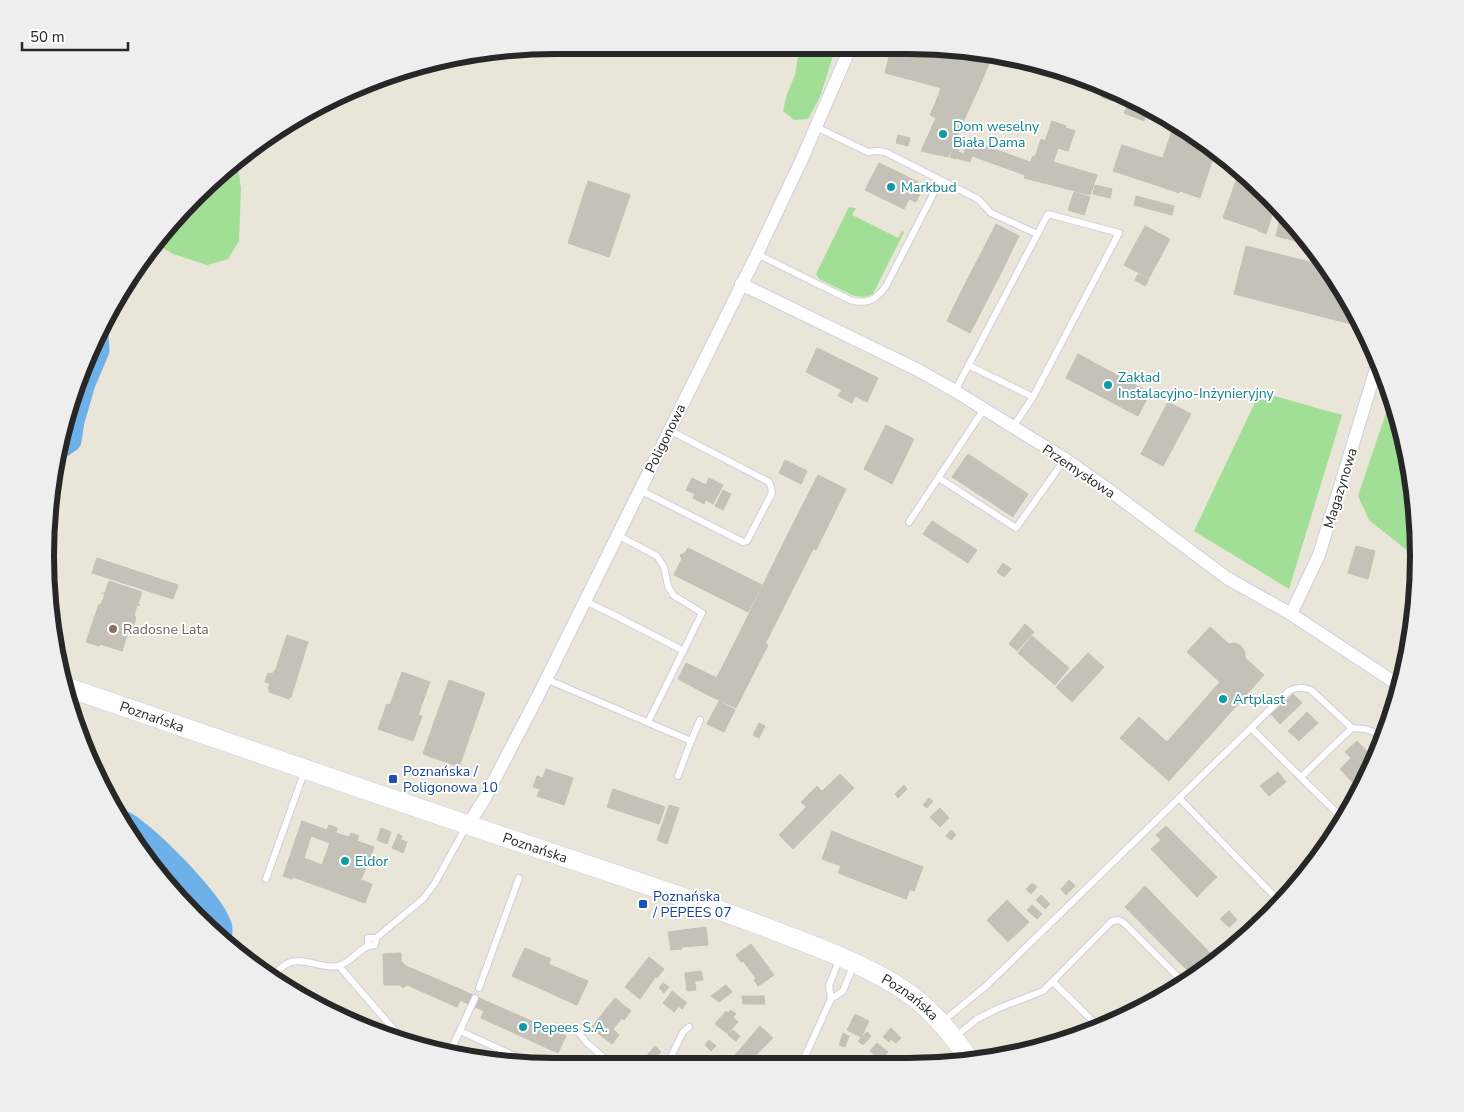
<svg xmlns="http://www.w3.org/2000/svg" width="1464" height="1112" viewBox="0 0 1464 1112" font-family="'Nunito Sans',sans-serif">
<rect width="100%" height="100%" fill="#e9e5d8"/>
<g fill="#a1de96">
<polygon points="800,46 836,46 820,97 808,119 794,120 783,111 787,94 795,75"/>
<polygon points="237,162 241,188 239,241 228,259 207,265 173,254 155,243 194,195"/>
<polygon points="849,207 856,208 852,215 898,238 902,231 904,232 873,294 865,297 854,296 819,279 816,274"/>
<polygon points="1260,392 1342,415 1289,589 1194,531"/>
<polygon points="1391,398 1409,456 1419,560 1369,520 1358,496"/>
</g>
<path fill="#6eb0e8" d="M129 812C153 824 222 894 230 919 234 927 233 937 229 945L195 918 131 840 118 813Z"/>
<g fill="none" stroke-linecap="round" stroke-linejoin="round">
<polyline stroke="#6eb0e8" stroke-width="25" points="57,448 69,440 72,421 83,383 97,350 96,335"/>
</g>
<g fill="#c4c2b8" stroke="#c4c1b3" fill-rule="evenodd">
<polygon points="898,46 921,46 917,60 896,54"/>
<polygon points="921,46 944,47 991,59 983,78 917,60"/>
<polygon points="890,53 917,60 912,80 885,73"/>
<polygon points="917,60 961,72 956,92 912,80"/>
<polygon points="961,72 983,78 965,118 935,104 941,88 956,92"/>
<polygon points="1105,87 1127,95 1123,105 1101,97"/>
<polygon points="1129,103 1148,111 1144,121 1124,113"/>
<polygon points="935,104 965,118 948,157 921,151 936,118 930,115"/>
<polygon points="1052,121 1066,126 1053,162 1035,157 1041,139 1045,141"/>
<polygon points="1175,123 1198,137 1188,166 1163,157"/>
<polygon points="1066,128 1075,131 1068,151 1058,148"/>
<polygon points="898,135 910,138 908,146 896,143"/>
<polygon points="1198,137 1216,149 1200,198 1180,191"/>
<polygon points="969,140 1030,162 1025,175 964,153"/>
<polygon points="954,144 960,146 956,159 950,157"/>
<polygon points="1122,145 1165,159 1156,185 1113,171"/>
<polygon points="958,152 972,156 970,162 956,158"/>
<polygon points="1033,156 1053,162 1044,183 1024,178"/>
<polygon points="1165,158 1188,166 1179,193 1156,185"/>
<polygon points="1053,162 1097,175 1090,195 1044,183"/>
<polygon points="879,163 918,182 904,209 865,190"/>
<polygon points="1240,169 1270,195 1276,203 1266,234 1258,231 1259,230 1223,218"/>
<polygon points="588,181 630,195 609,257 568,243"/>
<polygon points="916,185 923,188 916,202 909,199"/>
<polygon points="1095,185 1112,189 1110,198 1093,194"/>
<polygon points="1074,192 1090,197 1084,215 1068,210"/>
<polygon points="1136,196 1174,206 1172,215 1134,205"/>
<polygon points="1280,218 1291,222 1287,239 1276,236"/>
<polygon points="1292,222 1301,233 1299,242 1288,239"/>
<polygon points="996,224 1019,236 1000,275 976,263"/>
<polygon points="1145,226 1170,239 1149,278 1124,265"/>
<polygon points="1303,236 1314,249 1300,245"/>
<polygon points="1246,246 1329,267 1360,323 1359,326 1234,294"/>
<polygon points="976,263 1000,275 985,304 961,292"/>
<polygon points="1138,274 1149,279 1145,286 1135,280"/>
<polygon points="961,292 985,304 970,333 947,321"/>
<polygon points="817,348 878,378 867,402 855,396 852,403 838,396 842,390 806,372"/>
<polygon points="1078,354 1150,393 1138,416 1066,378"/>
<polygon points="1168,402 1191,414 1163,466 1141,454"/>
<polygon points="886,425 914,439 892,484 864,469"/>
<polygon points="968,454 1028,494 1013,517 952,477"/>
<polygon points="785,460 807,471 801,484 779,473"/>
<polygon points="818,475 846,489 816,550 787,536"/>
<polygon points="692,478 706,485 709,478 723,485 713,504 706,500 704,504 693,498 695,494 686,490"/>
<polygon points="723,490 731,494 723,510 715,506"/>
<polygon points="932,521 977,550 968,563 923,534"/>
<polygon points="787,536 813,549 765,644 740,632"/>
<polygon points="1356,546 1375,551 1368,579 1348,573"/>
<polygon points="688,548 762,585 748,612 674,575 682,559 680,555 685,553"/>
<polygon points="97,558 178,585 173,599 92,573"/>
<polygon points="1003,563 1011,569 1004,577 997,572"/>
<polygon points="109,581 142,592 138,604 140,605 137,605 134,616 136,617 132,630 129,629 122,651 100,644 99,646 86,642 99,604 101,605 105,594 102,593 105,593"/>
<polygon points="1025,624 1034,632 1017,651 1009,644"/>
<polygon points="1210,627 1229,644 1235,643 1241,646 1245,652 1245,658 1264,675 1169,781 1120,738 1139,717 1167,742 1220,682 1187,652"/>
<polygon points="740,632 768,645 736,708 708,695"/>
<polygon points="287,635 308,642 291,697 289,697 289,699 269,692 270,690 268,689 270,683 265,682 268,673 272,674 276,669"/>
<polygon points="1032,636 1069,668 1055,685 1018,653"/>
<polygon points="1088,653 1104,667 1072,702 1056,687"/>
<polygon points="686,663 717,678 708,695 678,679"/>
<polygon points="402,672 430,682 418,715 390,705"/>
<polygon points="449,680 485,693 466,747 430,734"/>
<polygon points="1293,694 1302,703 1280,724 1271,714"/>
<polygon points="719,701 735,710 724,732 707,724"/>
<polygon points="387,704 422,716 413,741 378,729"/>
<polygon points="1307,712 1318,723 1299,741 1288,731"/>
<polygon points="759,723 765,726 759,738 753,735"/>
<polygon points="430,734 466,747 459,767 423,754"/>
<polygon points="1357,741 1375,760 1360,790 1340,769 1351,758 1345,752"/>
<polygon points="546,769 573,778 564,805 537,796 540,789 533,787 537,776 543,778"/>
<polygon points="1278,772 1286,782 1269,796 1260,786"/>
<polygon points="840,774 854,788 834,808 819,794"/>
<polygon points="904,785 907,789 898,798 895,794"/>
<polygon points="817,786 822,791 806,807 801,802"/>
<polygon points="613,789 665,807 659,824 607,807"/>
<polygon points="819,794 834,808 793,849 779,835"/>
<polygon points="929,798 933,801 927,808 923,805"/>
<polygon points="669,805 679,808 667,844 657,840"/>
<polygon points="940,808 949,818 940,827 930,817"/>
<path d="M302 821 327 830 329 825 337 828 336 833 349 837 351 833 359 836 357 841 374 847 361 880 372 884 365 903 293 877 292 879 283 876ZM311 836 330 843 322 865 304 858Z"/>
<polygon points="1166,826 1217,877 1197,897 1151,849 1161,840 1156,835"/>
<polygon points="381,828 391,832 387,844 377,840"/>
<polygon points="951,830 956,835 951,840 946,836"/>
<polygon points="832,831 851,839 841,866 822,859"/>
<polygon points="398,834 402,836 397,850 392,848"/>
<polygon points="851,839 923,867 914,891 842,863"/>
<polygon points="402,840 407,842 403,853 397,850"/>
<polygon points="842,863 910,889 906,899 838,873"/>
<polygon points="1069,880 1075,886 1066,895 1061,889"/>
<polygon points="1032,883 1037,887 1031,894 1026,889"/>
<polygon points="1145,886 1214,957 1194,977 1125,907"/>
<polygon points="1041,895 1050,904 1045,909 1036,900"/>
<polygon points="1007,900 1029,922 1008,942 987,920"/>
<polygon points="1032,905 1042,914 1037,919 1027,910"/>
<polygon points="1229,911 1237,920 1229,927 1220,919"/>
<polygon points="706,927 708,945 681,947 682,949 671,950 668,932"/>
<polygon points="751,944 774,975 758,986 754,980 756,978 743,961 741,962 736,955"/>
<polygon points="525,948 551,959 548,964 588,981 577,1005 512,976"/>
<polygon points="401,953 401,961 406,966 464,991 457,1007 407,985 403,988 400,985 384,985 383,954"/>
<polygon points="649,957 664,969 657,978 656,976 640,999 625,987"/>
<polygon points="701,971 703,980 695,981 693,972"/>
<polygon points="693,972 696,990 687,991 685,973"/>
<polygon points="287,978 306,999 279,985"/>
<polygon points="663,983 669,987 664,993 659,988"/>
<polygon points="726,985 732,992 719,1002 711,996"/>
<polygon points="464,991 488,1002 484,1011 460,1000"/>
<polygon points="672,991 687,1003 682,1009 668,997"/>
<polygon points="742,996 758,996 758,1004 743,1004"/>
<polygon points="758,996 764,996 765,1004 758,1004"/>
<polygon points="309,997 322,1004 321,1007 307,999"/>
<polygon points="668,997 679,1006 674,1012 663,1003"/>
<polygon points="615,998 631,1011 624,1020 622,1018 613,1029 619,1035 612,1044 591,1028"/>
<polygon points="488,1002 566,1036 558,1053 481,1018"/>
<polygon points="731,1010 736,1014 733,1017 738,1022 732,1029 720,1018 726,1011 728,1013"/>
<polygon points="855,1014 869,1021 865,1029 851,1022"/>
<polygon points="720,1018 732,1029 728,1034 715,1024"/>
<polygon points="851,1023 865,1030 861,1037 847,1030"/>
<polygon points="760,1026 773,1038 753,1058 755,1059 752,1063 744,1063 735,1055"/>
<polygon points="891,1028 901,1038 896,1043 891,1039 889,1042 883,1037"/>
<polygon points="733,1030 740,1036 736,1041 728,1035"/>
<polygon points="867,1032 871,1036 863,1045 858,1041"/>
<polygon points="843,1033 849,1036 845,1047 839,1045"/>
<polygon points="709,1040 716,1046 711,1051 705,1045"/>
<polygon points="877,1043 888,1052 881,1060 870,1051"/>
<polygon points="655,1046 661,1052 651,1063 645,1058"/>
<polygon points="863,1055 871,1063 860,1063 858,1060"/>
<polygon points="854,1056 859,1063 846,1063"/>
</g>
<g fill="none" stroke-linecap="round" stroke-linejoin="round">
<defs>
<g id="service">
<polyline points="816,127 868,152 878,151 885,152 978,199 991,213 1037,234"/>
<path d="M757 254 850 300C867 305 876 300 886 286L940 181"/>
<polyline points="968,365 1033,397"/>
<polyline points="955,391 1048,214 1119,233 1033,397 1013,427"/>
<polyline points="939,478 1016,528 1065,459"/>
<polyline points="640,490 743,542 747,541 772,493 771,487 769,482 669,430"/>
<polyline points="909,522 984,409"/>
<polyline points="617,535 657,556 664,567 668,586 673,595 702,613 648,722"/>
<polyline points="585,601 616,616 684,651"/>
<polyline points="546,679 691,741 678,776"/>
<polyline points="1251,728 1344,820"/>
<polyline points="691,741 700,720"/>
<polyline points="1301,777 1352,728"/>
<polyline points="1179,798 1281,903"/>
<polyline points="266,879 305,770"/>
<polyline points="368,945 368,938 376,938"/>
<polyline points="339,966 403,1040"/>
<path d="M269 979C276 973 283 964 291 962 307 958 322 969 338 966 352 963 360 945 375 945L376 938 423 899 435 883 466 827"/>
<polyline points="1053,982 1101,1029"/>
<polyline points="479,988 519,878"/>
<polyline points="831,999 843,991 854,964"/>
<path d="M942 1022 986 986 1289 691C1297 687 1302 687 1311 690L1352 728 1365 729 1385 736"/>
<polyline points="460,1031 530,1063"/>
<polyline points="579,1033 587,1043 610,1063"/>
<polyline points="955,1037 977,1019 999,1008 1043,991 1112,921 1119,920 1124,923 1185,984"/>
<polyline points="450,1052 475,998"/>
<polyline points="668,1063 683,1032 689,1027"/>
<polyline points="802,1063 831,999 829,986 839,960"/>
</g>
<g id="minor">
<polyline points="741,284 918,370 955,391 1065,459 1113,493 1227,578 1291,614 1400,686"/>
<polyline points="1291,614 1319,555 1379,359"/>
<polyline points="468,825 485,798 539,694 757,254 802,159 851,46"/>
</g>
<g id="secondary">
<path id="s1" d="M66 687C228 742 389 799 552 853 629 879 707 904 783 934 822 949 860 963 896 985 928 1004 951 1033 972 1063"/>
</g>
</defs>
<use href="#service" stroke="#cecee0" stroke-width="8"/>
<use href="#minor" stroke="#cecee0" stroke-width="14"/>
<use href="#secondary" stroke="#cecee0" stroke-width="20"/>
<use href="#service" stroke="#fff" stroke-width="6"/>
<use href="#minor" stroke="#fff" stroke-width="12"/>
<use href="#secondary" stroke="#fff" stroke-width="19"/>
</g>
<g fill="#0f9aa8" stroke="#fff" stroke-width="2">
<circle cx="943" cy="134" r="5"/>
<circle cx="891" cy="187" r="5"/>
<circle cx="1108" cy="385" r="5"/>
<circle cx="1223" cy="699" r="5"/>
<circle cx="345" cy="861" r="5"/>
<circle cx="523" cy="1027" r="5"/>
</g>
<circle fill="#8d6e63" stroke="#fff" stroke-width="2" cx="113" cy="629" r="5"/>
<g fill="#1a4fb4" stroke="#fff" stroke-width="2">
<rect x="388" y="774" width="10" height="10" rx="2.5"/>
<rect x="638" y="899" width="10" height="10" rx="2.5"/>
</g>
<g text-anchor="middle" stroke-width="4" stroke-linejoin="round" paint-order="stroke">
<g font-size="14" fill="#0d838f" stroke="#fff" text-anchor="start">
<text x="953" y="131">Dom weselny<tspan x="953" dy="16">Biała Dama</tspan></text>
<text x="901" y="192">Markbud</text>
<text x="1118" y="382">Zakład<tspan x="1118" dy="16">Instalacyjno-Inżynieryjny</tspan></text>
<text x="1233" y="704">Artplast</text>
<text x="355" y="866">Eldor</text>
<text x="533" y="1032">Pepees S.A.</text>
</g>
<g font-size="14" fill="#272727" stroke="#fff">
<text transform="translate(665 438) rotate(-64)" y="5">Poligonowa</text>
<text transform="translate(1079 471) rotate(34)" y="5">Przemysłowa</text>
<text transform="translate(1340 488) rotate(-73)" y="5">Magazynowa</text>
<text dy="5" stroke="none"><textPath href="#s1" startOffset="91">Poznańska</textPath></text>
<text dy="5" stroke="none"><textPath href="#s1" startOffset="496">Poznańska</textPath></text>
<text dy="5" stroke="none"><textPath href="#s1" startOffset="901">Poznańska</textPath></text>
</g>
<g font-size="14" fill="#785e54" stroke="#fff" text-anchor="start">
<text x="123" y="634">Radosne Lata</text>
</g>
<g font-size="14" fill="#164399" stroke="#fff" text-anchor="start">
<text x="403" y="776">Poznańska /<tspan x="403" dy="16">Poligonowa 10</tspan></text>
<text x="653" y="901">Poznańska<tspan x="653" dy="16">/ PEPEES 07</tspan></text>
</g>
</g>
<path d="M0 0H1464V1112H0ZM556 54H908A502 502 0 0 1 1410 556V556A502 502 0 0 1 908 1058H556A502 502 0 0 1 54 556V556A502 502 0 0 1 556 54Z" fill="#eee" fill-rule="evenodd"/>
<path fill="none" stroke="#272727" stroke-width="6" d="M556 54H908A502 502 0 0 1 1410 556V556A502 502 0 0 1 908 1058H556A502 502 0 0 1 54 556V556A502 502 0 0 1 556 54Z"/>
<path d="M22 42v8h106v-8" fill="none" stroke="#272727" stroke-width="2.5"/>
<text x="30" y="42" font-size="15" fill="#272727" stroke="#ffffff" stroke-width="4" paint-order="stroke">50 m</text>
</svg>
